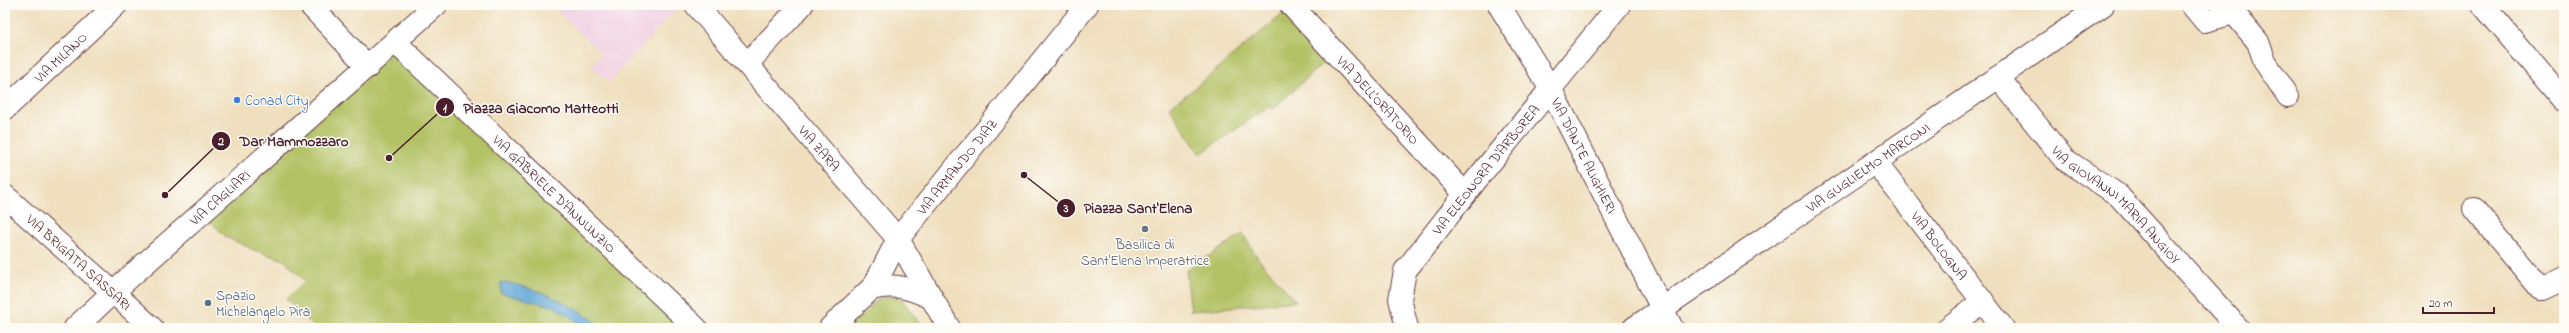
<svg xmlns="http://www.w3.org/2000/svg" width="2569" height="333" viewBox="0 0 2569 333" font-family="'Indie Flower',sans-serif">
<rect width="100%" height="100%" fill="#fdfcf7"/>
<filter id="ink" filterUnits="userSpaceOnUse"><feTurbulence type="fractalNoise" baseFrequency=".025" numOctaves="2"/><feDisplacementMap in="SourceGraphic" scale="8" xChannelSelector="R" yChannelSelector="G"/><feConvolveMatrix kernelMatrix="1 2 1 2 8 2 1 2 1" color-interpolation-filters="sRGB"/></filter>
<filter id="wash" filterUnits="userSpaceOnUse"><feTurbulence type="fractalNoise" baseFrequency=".012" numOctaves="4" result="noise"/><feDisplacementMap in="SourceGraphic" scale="16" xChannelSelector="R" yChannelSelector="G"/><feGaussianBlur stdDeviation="0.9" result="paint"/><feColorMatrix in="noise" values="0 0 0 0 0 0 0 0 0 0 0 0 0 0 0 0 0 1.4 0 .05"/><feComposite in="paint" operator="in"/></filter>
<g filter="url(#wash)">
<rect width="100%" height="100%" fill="#efdfbe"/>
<polygon fill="#f1d0e2" points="551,5 680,5 609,82 591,66 602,54"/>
<g fill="#b2c163" stroke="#7e7047">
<polygon points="1284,13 1326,60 1273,109 1270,106 1200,154 1169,107 1191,91"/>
<polygon points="394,49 686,328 315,328 286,299 305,281 284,260 254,250 226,237 205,216"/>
<polygon points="1243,234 1259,260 1296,301 1191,311 1186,271"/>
<polygon points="896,296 903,301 923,328 848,328 881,297"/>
</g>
<path fill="#5fa5d4" stroke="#546280" d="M501 282C538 287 575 305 603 328H587L555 307 501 293Z"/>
</g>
<g filter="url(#ink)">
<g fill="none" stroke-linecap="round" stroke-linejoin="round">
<defs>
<g id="minor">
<polyline points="310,5 368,67"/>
<path id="s1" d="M696 5 898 239 949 328"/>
<path id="s2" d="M1291 5 1465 194"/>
<path id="s3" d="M1499 5 1550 88 1672 328"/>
<polyline points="2192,5 2205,21 2234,13 2258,42 2265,62 2288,96"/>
<polyline points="2483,5 2564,101"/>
<path id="s4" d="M395 42 696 328"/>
<polyline points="747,64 802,5"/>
<path id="s5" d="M1998 77 2064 159 2118 195 2238 328"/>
<path id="s6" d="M5 109 116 5"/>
<path id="s7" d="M1876 163 2003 328"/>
<path id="s8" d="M5 196 113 292 436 5"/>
<polyline points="2474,209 2541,289 2564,278"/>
<path d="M871 289C895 283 910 288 932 298"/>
<path id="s9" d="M830 328 874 286 898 239 1087 5"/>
<path id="s10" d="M1407 328 1400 299 1405 271 1477 179 1619 5"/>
<polyline points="1948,328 1983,301"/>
</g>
<g id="major">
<polyline points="75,328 113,292 152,328"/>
<path id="s11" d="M1634 328 2103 5"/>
</g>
</defs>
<use href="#minor" stroke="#633c41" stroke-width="24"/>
<use href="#major" stroke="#633c41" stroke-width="24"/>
<use href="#minor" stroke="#fff" stroke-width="22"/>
<use href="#major" stroke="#fff" stroke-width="22"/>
</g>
</g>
<circle fill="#3f7fe0" stroke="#fdfcf7" stroke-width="1.5" cx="237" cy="100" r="4"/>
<circle fill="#6b7280" stroke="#fdfcf7" stroke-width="1.5" cx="1145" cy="229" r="4"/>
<circle fill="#5c6f8a" stroke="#fdfcf7" stroke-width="1.5" cx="208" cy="303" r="4"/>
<g text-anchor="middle" stroke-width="3" stroke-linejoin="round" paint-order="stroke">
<g font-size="14" fill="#4a1f2b" stroke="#fdfcf7">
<text dy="5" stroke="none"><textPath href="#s6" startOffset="76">VIA MILANO</textPath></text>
<text dy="5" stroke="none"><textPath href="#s2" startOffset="129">VIA DELL'ORATORIO</textPath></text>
<text dy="5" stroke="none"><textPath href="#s1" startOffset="189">VIA ZARA</textPath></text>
<text dy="5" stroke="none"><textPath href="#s3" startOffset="173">VIA DANTE ALIGHIERI</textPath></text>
<text dy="5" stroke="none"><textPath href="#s9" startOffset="207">VIA ARMANDO DIAZ</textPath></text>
<text dy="5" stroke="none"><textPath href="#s11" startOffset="284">VIA GUGLIELMO MARCONI</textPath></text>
<text dy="5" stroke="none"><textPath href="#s10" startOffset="188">VIA ELEONORA D'ARBOREA</textPath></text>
<text dy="5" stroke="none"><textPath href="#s4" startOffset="220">VIA GABRIELE D'ANNUNZIO</textPath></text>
<text dy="5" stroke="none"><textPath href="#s8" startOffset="287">VIA CAGLIARI</textPath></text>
<text dy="5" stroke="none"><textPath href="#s5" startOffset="175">VIA GIOVANNI MARIA ANGIOY</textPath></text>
<text dy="5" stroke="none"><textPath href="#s7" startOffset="104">VIA BOLOGNA</textPath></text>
<text transform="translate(79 262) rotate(42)" y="5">VIA BRIGATA SASSARI</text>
</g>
<g font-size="14" fill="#366cbe" stroke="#fdfcf7" text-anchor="start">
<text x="245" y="105">Conad City</text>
</g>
<g font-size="14" fill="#5b616d" stroke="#fdfcf7">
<text x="1145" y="249">Basilica di<tspan x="1145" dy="16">Sant'Elena Imperatrice</tspan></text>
</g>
<g font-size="14" fill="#4e5e75" stroke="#fdfcf7" text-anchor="start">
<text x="216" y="300">Spazio<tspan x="216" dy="16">Michelangelo Pira</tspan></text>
</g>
</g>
<path fill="none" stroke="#4a1f2b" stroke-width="1.5" d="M389 158L445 107M165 195L221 141M1024 175L1066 208"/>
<g fill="#4a1f2b" stroke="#fdfcf7" stroke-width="1.5">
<circle cx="389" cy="158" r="4"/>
<circle cx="165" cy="195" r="4"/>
<circle cx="1024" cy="175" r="4"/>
<circle cx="445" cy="107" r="10"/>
<circle cx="221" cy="141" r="10"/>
<circle cx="1066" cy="208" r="10"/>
</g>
<g font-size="12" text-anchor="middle" font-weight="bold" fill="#fff">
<text x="445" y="112">1</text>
<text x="221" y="145">2</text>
<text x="1066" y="212">3</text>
</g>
<g font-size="15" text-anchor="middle" font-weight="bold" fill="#4a1f2b" stroke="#fdfcf7" stroke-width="3" stroke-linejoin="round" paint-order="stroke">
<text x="541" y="113">Piazza Giacomo Matteotti</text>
<text x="294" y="146">Dar Mammozzaro</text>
<text x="1138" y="213">Piazza Sant'Elena</text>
</g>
<rect width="2569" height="333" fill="none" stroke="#fdfcf7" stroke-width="20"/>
<path d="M2423 307v6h71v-6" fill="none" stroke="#4a1f2b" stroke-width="2"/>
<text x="2429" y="307" font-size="12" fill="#4a1f2b" stroke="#fdfcf7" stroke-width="3" paint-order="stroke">20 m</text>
</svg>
